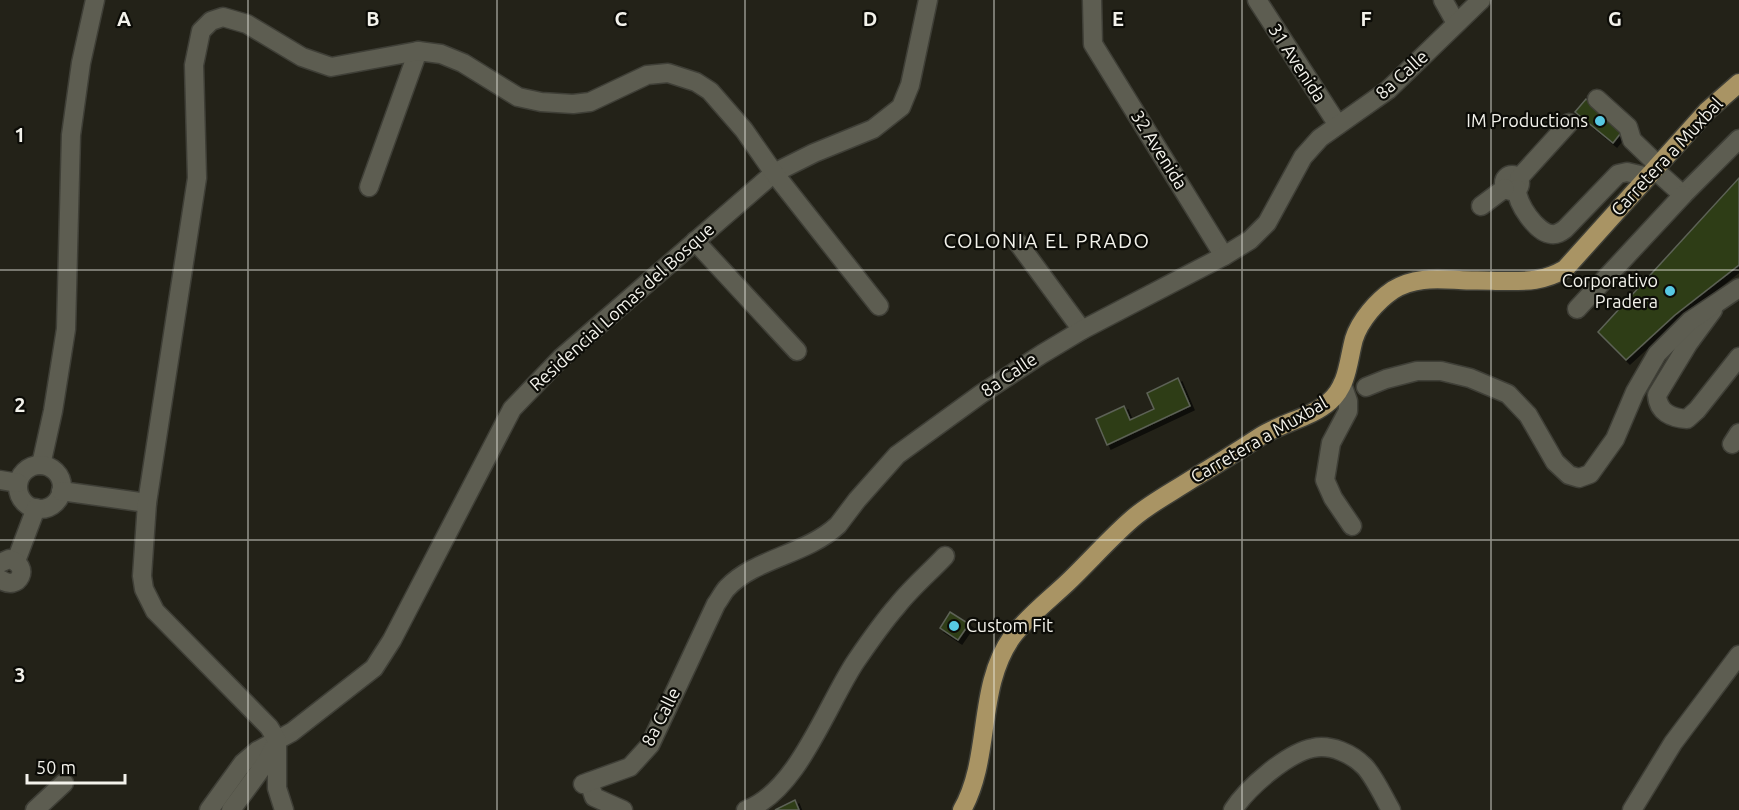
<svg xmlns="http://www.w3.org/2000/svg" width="1739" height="810" viewBox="0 0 1739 810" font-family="Ubuntu,sans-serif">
<defs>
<filter id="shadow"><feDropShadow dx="4" dy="4" stdDeviation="0" flood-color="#0009"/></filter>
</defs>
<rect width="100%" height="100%" fill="#232218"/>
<g fill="#2f3e18" stroke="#5d6256" stroke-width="1.5" filter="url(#shadow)">
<polygon points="1586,99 1624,129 1613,143 1575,112"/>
<polygon points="1739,178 1739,265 1675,315 1626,360 1598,332"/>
<polygon points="1178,378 1190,406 1107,445 1096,419 1124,406 1130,420 1154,409 1147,393"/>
<polygon points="950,612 969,624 958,640 940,628"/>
<polygon points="795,800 799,810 775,810"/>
</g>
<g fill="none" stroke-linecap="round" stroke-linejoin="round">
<defs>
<g id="minor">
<polyline points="1092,0 1093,44 1224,256"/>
<polyline points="1257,0 1338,125"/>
<polyline points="1443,0 1456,23"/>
<polyline points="1597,99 1628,127 1632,140 1658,165"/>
<polyline points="1654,169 1683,195 1739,139"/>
<circle cx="1512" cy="183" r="8"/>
<polyline points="1519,178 1569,123"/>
<polyline points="369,187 418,51"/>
<path d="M1517 189C1516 203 1537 233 1551 234 1557 235 1561 232 1565 229L1618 174 1627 172 1648 177"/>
<polyline points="1481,206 1505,188"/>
<polyline points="695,241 797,351"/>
<polyline points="1018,243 1082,330"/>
<polyline points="1577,309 1683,195"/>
<path d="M1713 310 1688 344 1657 395C1658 412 1671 418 1687 419L1697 410 1739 357"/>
<polyline points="1342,384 1348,401 1348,411 1331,443 1325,480 1333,498 1352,526"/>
<polyline points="1366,387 1386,379 1417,371 1441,371 1470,378 1508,394 1528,415 1555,462 1569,475 1579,478 1590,474 1615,439 1635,392 1657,354 1690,321 1739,288"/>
<polyline points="1732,444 1739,433"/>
<polyline points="41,465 53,411 66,329 71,135 81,63 95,0"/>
<circle cx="40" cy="487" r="22"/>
<polyline points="0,480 18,483"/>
<polyline points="61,491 147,503"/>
<polyline points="16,561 36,508"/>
<path d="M0 563 9 559C32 565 19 593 0 579"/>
<polyline points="589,782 594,797 623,810"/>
<path d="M583 784 630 767 650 745 716 604C720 599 723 592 727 588 755 558 806 555 838 525L857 500 897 455 981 394 1042 354 1082 330 1224 256 1250 240 1267 223 1303 157 1320 138 1388 90 1481 0"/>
<polyline points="35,810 64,783"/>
<polyline points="209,810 243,763 257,751 292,732 374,668 392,640 512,409 561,358 774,173 814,153 873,129 901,107 910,85 928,0"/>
<polyline points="231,810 267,761 276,742"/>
<polyline points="284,810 277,788 277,740 269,727 155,611 144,589 142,576 147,503 197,178 194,65 201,31 211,21 223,17 247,24 302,57 331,67 418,51 441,54 463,63 518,97 541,102 573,104 590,102 647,75 668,73 696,82 710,91 744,130 774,173 879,306"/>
<path d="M746 810C798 791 827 704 856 661 869 642 882 623 897 606 911 588 929 573 945 556"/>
<path d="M1233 810C1247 788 1287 753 1313 748 1331 744 1352 754 1364 766 1374 776 1384 798 1391 810"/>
<polyline points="1632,810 1673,743 1739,655"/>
</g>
<path id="major" d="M962 810C992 757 976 688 1012 637 1027 617 1049 600 1067 583 1089 562 1109 539 1132 519 1149 504 1172 492 1192 479 1216 465 1238 451 1261 436 1283 422 1311 418 1330 401 1348 385 1348 361 1354 339 1360 320 1377 301 1393 290 1414 277 1436 279 1459 280 1471 281 1484 280 1496 281 1523 281 1541 283 1565 269L1707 111 1739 83"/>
</defs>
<use href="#minor" stroke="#3f3f37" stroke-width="21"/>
<use href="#major" stroke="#3f3f37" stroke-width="21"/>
<use href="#minor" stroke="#5d5d51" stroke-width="18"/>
<use href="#major" stroke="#a99464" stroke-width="18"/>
</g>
<path fill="none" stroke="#f3f2eb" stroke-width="1.5" stroke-opacity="0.55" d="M248 0V810M497 0V810M745 0V810M994 0V810M1242 0V810M1491 0V810M0 270H1739M0 540H1739"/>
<g fill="#57c9e3" stroke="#0c0c07" stroke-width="2">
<circle cx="1600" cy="121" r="6"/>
<circle cx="1670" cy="291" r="6"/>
<circle cx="954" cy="626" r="6"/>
</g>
<g text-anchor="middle" stroke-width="4.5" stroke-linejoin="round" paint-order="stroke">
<g font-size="18" fill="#f3f2eb" stroke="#0c0c07">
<text transform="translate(1297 63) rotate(57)" y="6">31 Avenida</text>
<text transform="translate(1402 75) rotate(-42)" y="6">8a Calle</text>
<text transform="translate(1159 150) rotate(58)" y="6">32 Avenida</text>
<text transform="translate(1667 157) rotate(-47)" y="6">Carretera a Muxbal</text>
<text transform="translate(622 307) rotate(-42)" y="6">Residencial Lomas del Bosque</text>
<text transform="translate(1009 375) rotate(-34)" y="6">8a Calle</text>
<text transform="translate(1259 440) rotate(-30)" y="6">Carretera a Muxbal</text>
<text transform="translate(661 717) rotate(-63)" y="6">8a Calle</text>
</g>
<g font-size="18" fill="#f3f2eb" stroke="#0c0c07" text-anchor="end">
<text x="1588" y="127">IM Productions</text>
<text x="1658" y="287">Corporativo<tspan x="1658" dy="21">Pradera</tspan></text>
<text x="966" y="632" text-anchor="start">Custom Fit</text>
</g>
<g font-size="20" letter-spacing="1.5" fill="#f3f2eb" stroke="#0c0c07">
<text x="1047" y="248">COLONIA EL PRADO</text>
</g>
</g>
<g font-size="20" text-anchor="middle" font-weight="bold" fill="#f3f2eb" stroke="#0c0c07" stroke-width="4.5" stroke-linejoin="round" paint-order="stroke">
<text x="124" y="26">A</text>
<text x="373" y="26">B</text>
<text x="621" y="26">C</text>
<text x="870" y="26">D</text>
<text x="1118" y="26">E</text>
<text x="1366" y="26">F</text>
<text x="1615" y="26">G</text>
<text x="20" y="142">1</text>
<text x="20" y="412">2</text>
<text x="20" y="682">3</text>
</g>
<path d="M27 774v9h98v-9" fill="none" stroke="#f3f2eb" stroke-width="3"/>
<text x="36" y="774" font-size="18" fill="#f3f2eb" stroke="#0c0c07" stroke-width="4.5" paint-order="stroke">50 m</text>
</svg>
